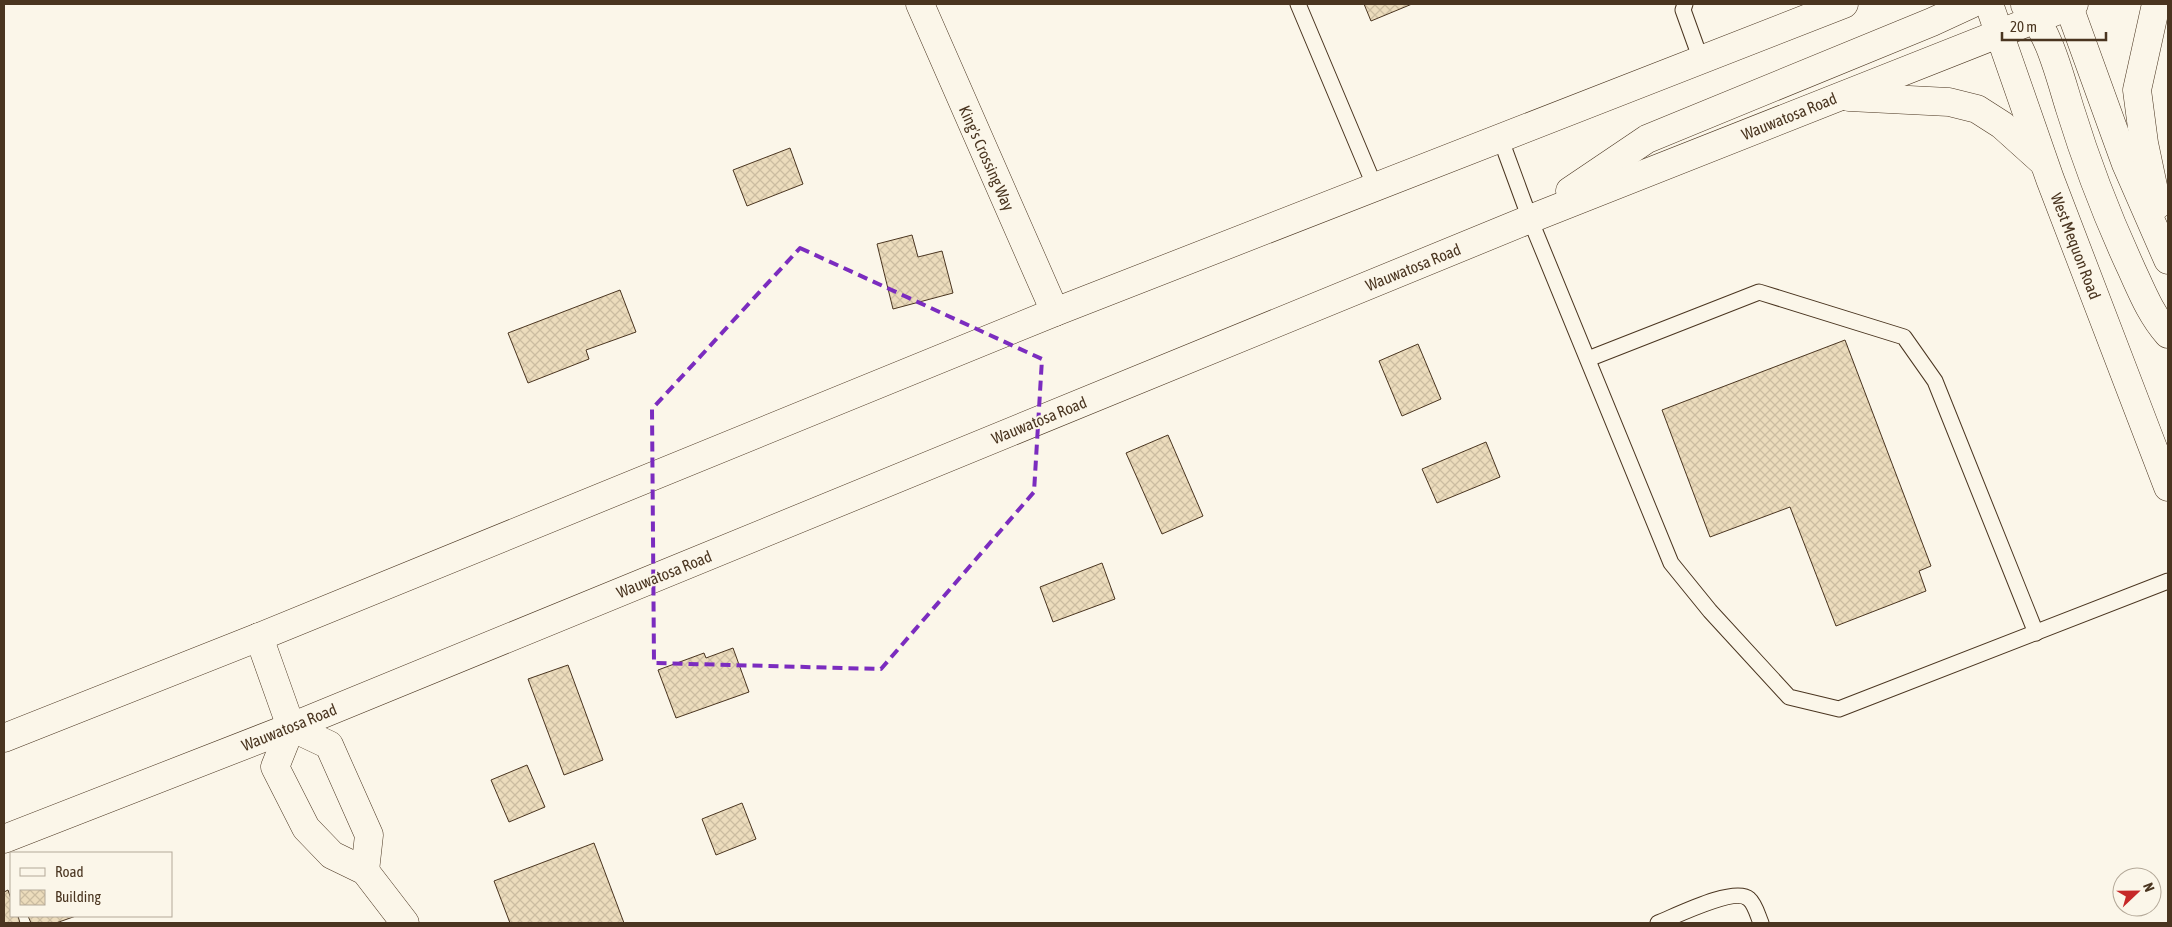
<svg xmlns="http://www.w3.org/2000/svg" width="2172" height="927" viewBox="0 0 2172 927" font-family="'Asap Condensed',sans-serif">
<defs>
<pattern id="building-cross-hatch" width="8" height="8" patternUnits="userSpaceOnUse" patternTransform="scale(1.25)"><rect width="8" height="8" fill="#ecdcbc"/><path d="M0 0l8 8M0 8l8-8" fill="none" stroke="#ccbda1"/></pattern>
</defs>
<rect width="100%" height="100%" fill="#fbf6e9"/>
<g fill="url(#building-cross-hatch)" stroke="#4a3520">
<polygon points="1364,4 1412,4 1371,21"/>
<polygon points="790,148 803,184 747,206 733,170"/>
<polygon points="912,235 918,257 942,251 953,293 893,309 877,244"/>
<polygon points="620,290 636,332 586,350 589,359 528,383 508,333"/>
<polygon points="1845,340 1931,566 1919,571 1926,591 1836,626 1790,507 1710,537 1662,410"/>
<polygon points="1418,344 1441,399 1402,416 1379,361"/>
<polygon points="1168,435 1203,516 1162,534 1126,453"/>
<polygon points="1486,442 1500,477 1437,503 1422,469"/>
<polygon points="1102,563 1115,599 1053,622 1040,587"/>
<polygon points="733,648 749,692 676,718 658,670 704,653 706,658"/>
<polygon points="568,665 603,760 564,775 528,679"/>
<polygon points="527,765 545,807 509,822 491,780"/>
<polygon points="742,803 756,839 716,855 702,819"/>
<polygon points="594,843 624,923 510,923 494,881"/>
<polygon points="8,890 11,899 11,916 18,916 20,923 4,923 4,892"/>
<polygon points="28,916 76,916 56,923 31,923"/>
</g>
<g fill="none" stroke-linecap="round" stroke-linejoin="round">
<defs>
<g id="service">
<polyline points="1298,4 1375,187"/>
<polyline points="1685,4 1683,10 1701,60"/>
<polyline points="1501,140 1530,219 1671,563 1710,611 1789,697 1839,709 2168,581"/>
<polyline points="1588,359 1759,292 1904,337 1935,381 2036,633"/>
<path d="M1658 923C1676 916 1735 886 1749 899 1755 904 1758 916 1761 923"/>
</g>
<g id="minor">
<polyline points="920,4 1055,312"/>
<polyline points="259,637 291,727 275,767 306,828 332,855 365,871 405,923"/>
<polyline points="291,727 329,745 369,835 365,871"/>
</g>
<g id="primary">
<polyline points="1989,4 2050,179 2168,487"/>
<polyline points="2068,4 2126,164 2168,260"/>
<polyline points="2156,4 2137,90 2144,143 2157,205"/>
<path d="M2025 5C2050 33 2059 74 2070 109 2087 164 2107 216 2131 268 2142 292 2151 315 2168 334"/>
<polyline points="1849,97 1949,102 1977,109 2002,125 2042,161"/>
<polyline points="1570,191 1647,139 1932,22 1971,4"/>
<polyline points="4,738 259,637 1055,312 1844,4"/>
<polyline points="4,839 291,727 1530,219 2074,4"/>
</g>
</defs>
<use href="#service" stroke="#4a3520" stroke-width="17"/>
<use href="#minor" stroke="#4a3520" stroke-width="29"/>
<use href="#primary" stroke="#4a3520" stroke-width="29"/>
<use href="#service" stroke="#fbf6e9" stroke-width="15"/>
<use href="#minor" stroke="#fbf6e9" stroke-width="28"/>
<use href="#primary" stroke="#fbf6e9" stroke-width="28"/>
</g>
<path fill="none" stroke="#7b2cbf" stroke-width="4" stroke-dasharray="10 6" stroke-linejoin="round" d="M800 248 1042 359 1034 492 881 669 654 663 652 409Z"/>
<g text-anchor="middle" stroke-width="4" stroke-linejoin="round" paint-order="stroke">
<g font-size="16" fill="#4a3520" stroke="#fbf6e9">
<text transform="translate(1789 116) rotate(-22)" y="6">Wauwatosa Road</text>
<text transform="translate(987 158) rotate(66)" y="6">King's Crossing Way</text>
<text transform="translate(2076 246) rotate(69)" y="6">West Mequon Road</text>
<text transform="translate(1413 267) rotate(-22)" y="6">Wauwatosa Road</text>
<text transform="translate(1039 420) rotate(-22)" y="6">Wauwatosa Road</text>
<text transform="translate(664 574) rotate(-22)" y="6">Wauwatosa Road</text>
<text transform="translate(289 727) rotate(-22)" y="6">Wauwatosa Road</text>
</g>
</g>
<rect width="2172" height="927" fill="none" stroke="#4a3520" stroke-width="10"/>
<rect x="10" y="852" width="162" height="65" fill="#fbf6e9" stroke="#b4a999"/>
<rect x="20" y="868" width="25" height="8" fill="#fbf6e9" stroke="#b4a999"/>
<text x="55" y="877" font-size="15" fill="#4a3520">Road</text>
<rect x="20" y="890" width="25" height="15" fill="url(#building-cross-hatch)" stroke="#b4a999"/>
<text x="55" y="902" font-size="15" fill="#4a3520">Building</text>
<g transform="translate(2137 892) rotate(68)"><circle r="24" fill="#fbf6e9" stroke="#b4a999"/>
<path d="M0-4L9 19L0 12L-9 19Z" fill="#c62828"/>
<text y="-8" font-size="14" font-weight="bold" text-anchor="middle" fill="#4a3520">N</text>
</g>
<path d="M2002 32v8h104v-8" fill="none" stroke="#4a3520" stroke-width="2.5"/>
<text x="2010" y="32" font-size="15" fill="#4a3520" stroke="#fbf6e9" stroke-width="4" paint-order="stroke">20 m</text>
</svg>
